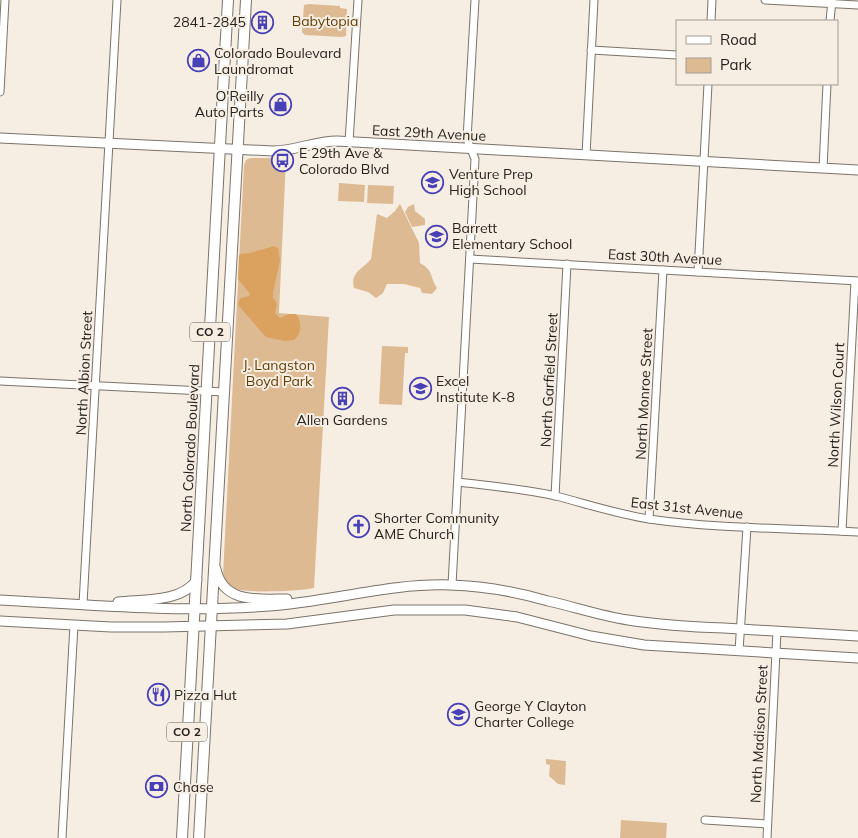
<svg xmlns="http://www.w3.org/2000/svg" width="858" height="838" viewBox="0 0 858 838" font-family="Mulish,sans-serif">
<rect width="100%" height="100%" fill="#f6ede3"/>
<g fill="#deba92">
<polygon points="309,4 340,6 340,8 347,9 346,36 342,37 305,35 302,32 304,5"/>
<path d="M250 158H286L279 313 329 317 314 588 308 589C295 591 240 594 231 587 226 584 223 580 223 575L244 165 246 160Z"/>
<polygon points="339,183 365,185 364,202 338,201"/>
<polygon points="368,185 394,186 393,204 367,203"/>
<path d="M400 204 419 243 420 263C434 271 429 275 437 288L432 294 422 293 420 288 404 284H387L383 293 376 298 368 292 354 288C350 272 363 269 371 259L377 214 387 218 395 211Z"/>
<polygon points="414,204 415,211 425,219 425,225 412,227 405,212 408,207"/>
<polygon points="382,346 408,347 408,353 405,353 402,405 379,404"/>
<polygon points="546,759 566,761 565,785 558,784 549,776 550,765 546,764"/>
<polygon points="621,820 667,823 666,838 620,838"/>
</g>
<path fill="#daa15f" d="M274 246 278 248 280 261 273 292V297L277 304 275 313 280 318 290 314H296C302 322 302 334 294 340L285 341 266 337 238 305 239 301 241 298 249 296 250 294 238 279 239 256 240 254 250 253Z"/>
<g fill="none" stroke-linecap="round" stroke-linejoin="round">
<defs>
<g id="minor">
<polyline points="765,0 858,5"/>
<polyline points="711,21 712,0"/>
<polyline points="830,21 832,0"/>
<polyline points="591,50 677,55"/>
<polyline points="0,92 5,0"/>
<polyline points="349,142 358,0"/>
<polyline points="586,155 594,0"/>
<polyline points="823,168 827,84"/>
<polyline points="470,259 858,281"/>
<polyline points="698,272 708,84"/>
<polyline points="0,381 224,392"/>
<path d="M458 482C491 486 524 489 556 496 587 504 617 514 649 519 718 529 788 528 858 532"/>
<polyline points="555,496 567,264"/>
<polyline points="649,519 663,270"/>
<polyline points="842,531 855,281"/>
<polyline points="452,585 475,159 467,139 475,0"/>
<polyline points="83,604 117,0"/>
<polyline points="739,651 747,527"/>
<polyline points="705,820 767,824"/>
<polyline points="62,838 74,625"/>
<polyline points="767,838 777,631"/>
</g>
<path id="tertiary" d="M0 138 273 151C295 151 315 141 337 141L858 170"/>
<g id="secondary">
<path d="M216 569C223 604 259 599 287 599"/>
<path d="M0 600C89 605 180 613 269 606 330 602 388 583 450 585 483 586 517 592 548 601 575 607 601 616 628 620 660 625 692 627 724 628 768 631 813 633 858 636"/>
<path d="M118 602C144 599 180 603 197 580"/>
<polyline points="0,621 111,627 164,627 287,624 394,610 465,610 517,617 591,636 644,645 858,658"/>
</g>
<g id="primary">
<polyline points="182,838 228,0"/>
<polyline points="199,838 246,0"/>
</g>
</defs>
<use href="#minor" stroke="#7b736a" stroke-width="9"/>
<use href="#tertiary" stroke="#7b736a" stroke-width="11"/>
<use href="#secondary" stroke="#7b736a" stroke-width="11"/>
<use href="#primary" stroke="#7b736a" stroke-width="12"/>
<use href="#minor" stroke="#fff" stroke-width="7"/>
<use href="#tertiary" stroke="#fff" stroke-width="9"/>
<use href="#secondary" stroke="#fff" stroke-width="9"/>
<use href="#primary" stroke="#fff" stroke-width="10"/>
</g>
<defs>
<symbol id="building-ring" viewBox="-11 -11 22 22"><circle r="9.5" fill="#f6ede3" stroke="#4840b6" stroke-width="1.5"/><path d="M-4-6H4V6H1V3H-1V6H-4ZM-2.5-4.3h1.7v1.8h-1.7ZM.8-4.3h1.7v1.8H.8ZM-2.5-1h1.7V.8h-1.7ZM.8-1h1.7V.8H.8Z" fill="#4840b6"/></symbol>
<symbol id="shop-ring" viewBox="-11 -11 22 22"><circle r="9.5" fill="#f6ede3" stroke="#4840b6" stroke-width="1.5"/><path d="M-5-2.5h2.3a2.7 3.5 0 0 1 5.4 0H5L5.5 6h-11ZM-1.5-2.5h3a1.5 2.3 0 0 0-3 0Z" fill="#4840b6"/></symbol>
<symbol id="bus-ring" viewBox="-11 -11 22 22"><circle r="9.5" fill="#f6ede3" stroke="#4840b6" stroke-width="1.5"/><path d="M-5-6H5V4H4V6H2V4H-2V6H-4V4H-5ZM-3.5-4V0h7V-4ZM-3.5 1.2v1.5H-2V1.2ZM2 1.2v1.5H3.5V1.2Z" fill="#4840b6"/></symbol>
<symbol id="school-ring" viewBox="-11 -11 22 22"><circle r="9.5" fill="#f6ede3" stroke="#4840b6" stroke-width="1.5"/><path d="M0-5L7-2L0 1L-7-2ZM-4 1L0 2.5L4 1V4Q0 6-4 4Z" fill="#4840b6"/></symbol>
<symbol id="church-ring" viewBox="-11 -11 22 22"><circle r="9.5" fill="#f6ede3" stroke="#4840b6" stroke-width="1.5"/><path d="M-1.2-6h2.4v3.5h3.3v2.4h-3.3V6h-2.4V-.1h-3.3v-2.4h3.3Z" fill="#4840b6"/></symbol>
<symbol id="restaurant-ring" viewBox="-11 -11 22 22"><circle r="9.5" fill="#f6ede3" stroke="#4840b6" stroke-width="1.5"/><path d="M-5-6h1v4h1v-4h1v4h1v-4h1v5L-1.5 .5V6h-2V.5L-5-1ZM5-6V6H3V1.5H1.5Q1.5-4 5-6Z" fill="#4840b6"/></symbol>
<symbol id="university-ring" viewBox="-11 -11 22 22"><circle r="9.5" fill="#f6ede3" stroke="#4840b6" stroke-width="1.5"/><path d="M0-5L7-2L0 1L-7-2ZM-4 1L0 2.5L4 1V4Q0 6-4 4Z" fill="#4840b6"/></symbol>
<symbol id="bank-ring" viewBox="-11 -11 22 22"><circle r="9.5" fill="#f6ede3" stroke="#4840b6" stroke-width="1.5"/><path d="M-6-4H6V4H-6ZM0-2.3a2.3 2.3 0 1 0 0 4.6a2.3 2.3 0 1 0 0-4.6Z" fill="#4840b6"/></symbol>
</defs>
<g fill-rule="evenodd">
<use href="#building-ring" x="250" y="10" width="25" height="25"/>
<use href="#shop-ring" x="186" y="48" width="25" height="25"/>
<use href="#shop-ring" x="268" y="92" width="25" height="25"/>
<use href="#bus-ring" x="270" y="148" width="25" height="25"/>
<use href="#school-ring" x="420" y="170" width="25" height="25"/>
<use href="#school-ring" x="424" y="224" width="25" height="25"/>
<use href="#school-ring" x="408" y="376" width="25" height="25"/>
<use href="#building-ring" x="330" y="386" width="25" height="25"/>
<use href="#church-ring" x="346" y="514" width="25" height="25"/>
<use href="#restaurant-ring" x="146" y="682" width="25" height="25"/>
<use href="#university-ring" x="446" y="702" width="25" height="25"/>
<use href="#bank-ring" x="144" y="774" width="25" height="25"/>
</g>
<g text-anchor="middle" stroke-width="4" stroke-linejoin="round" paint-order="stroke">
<g fill="#f6ede3" stroke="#645f5a" stroke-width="1">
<rect x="190" y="322.5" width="40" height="19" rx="4"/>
<rect x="167" y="722.5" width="40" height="19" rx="4"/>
</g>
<g font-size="12" font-weight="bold" fill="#26221f">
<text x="210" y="336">CO 2</text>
<text x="187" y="736">CO 2</text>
</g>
<g font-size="14" fill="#633e07" stroke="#f6ede3">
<text x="325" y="26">Babytopia</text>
<text x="279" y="370">J. Langston<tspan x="279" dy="16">Boyd Park</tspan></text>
</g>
<g font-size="14" fill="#26221f" stroke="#f6ede3" text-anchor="start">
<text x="246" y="27" text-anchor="end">2841-2845</text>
<text x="214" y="58">Colorado Boulevard<tspan x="214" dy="16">Laundromat</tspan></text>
<text x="264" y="101" text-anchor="end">O'Reilly<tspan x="264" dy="16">Auto Parts</tspan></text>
<text x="299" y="158">E 29th Ave &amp;<tspan x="299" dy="16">Colorado Blvd</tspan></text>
<text x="449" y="179">Venture Prep<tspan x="449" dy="16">High School</tspan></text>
<text x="452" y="233">Barrett<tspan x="452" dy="16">Elementary School</tspan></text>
<text x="436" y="386">Excel<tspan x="436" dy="16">Institute K-8</tspan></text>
<text x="342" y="425" text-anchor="middle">Allen Gardens</text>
<text x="374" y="523">Shorter Community<tspan x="374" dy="16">AME Church</tspan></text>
<text x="174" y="700">Pizza Hut</text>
<text x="474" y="711">George Y Clayton<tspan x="474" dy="16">Charter College</tspan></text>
<text x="173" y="792">Chase</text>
</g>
<g font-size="14" fill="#26221f" stroke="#f6ede3">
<text transform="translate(429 133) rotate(3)" y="5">East 29th Avenue</text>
<text transform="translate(665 257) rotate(3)" y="5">East 30th Avenue</text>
<text transform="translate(84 373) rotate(-87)" y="5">North Albion Street</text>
<text transform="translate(549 380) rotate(-87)" y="5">North Garfield Street</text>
<text transform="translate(644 394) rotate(-87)" y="5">North Monroe Street</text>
<text transform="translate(836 405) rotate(-87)" y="5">North Wilson Court</text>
<text transform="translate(190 448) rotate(-87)" y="5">North Colorado Boulevard</text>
<text transform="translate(687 508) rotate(6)" y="5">East 31st Avenue</text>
<text transform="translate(759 734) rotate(-87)" y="5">North Madison Street</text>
</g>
</g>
<rect x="676" y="20" width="162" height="65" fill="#f6ede3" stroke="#a39c95"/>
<rect x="686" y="36" width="25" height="8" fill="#ffffff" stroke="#a39c95"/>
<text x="720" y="45" font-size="15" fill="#26221f">Road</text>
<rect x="686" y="58" width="25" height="15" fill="#deba92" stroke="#a39c95"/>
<text x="720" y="70" font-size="15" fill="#26221f">Park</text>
</svg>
